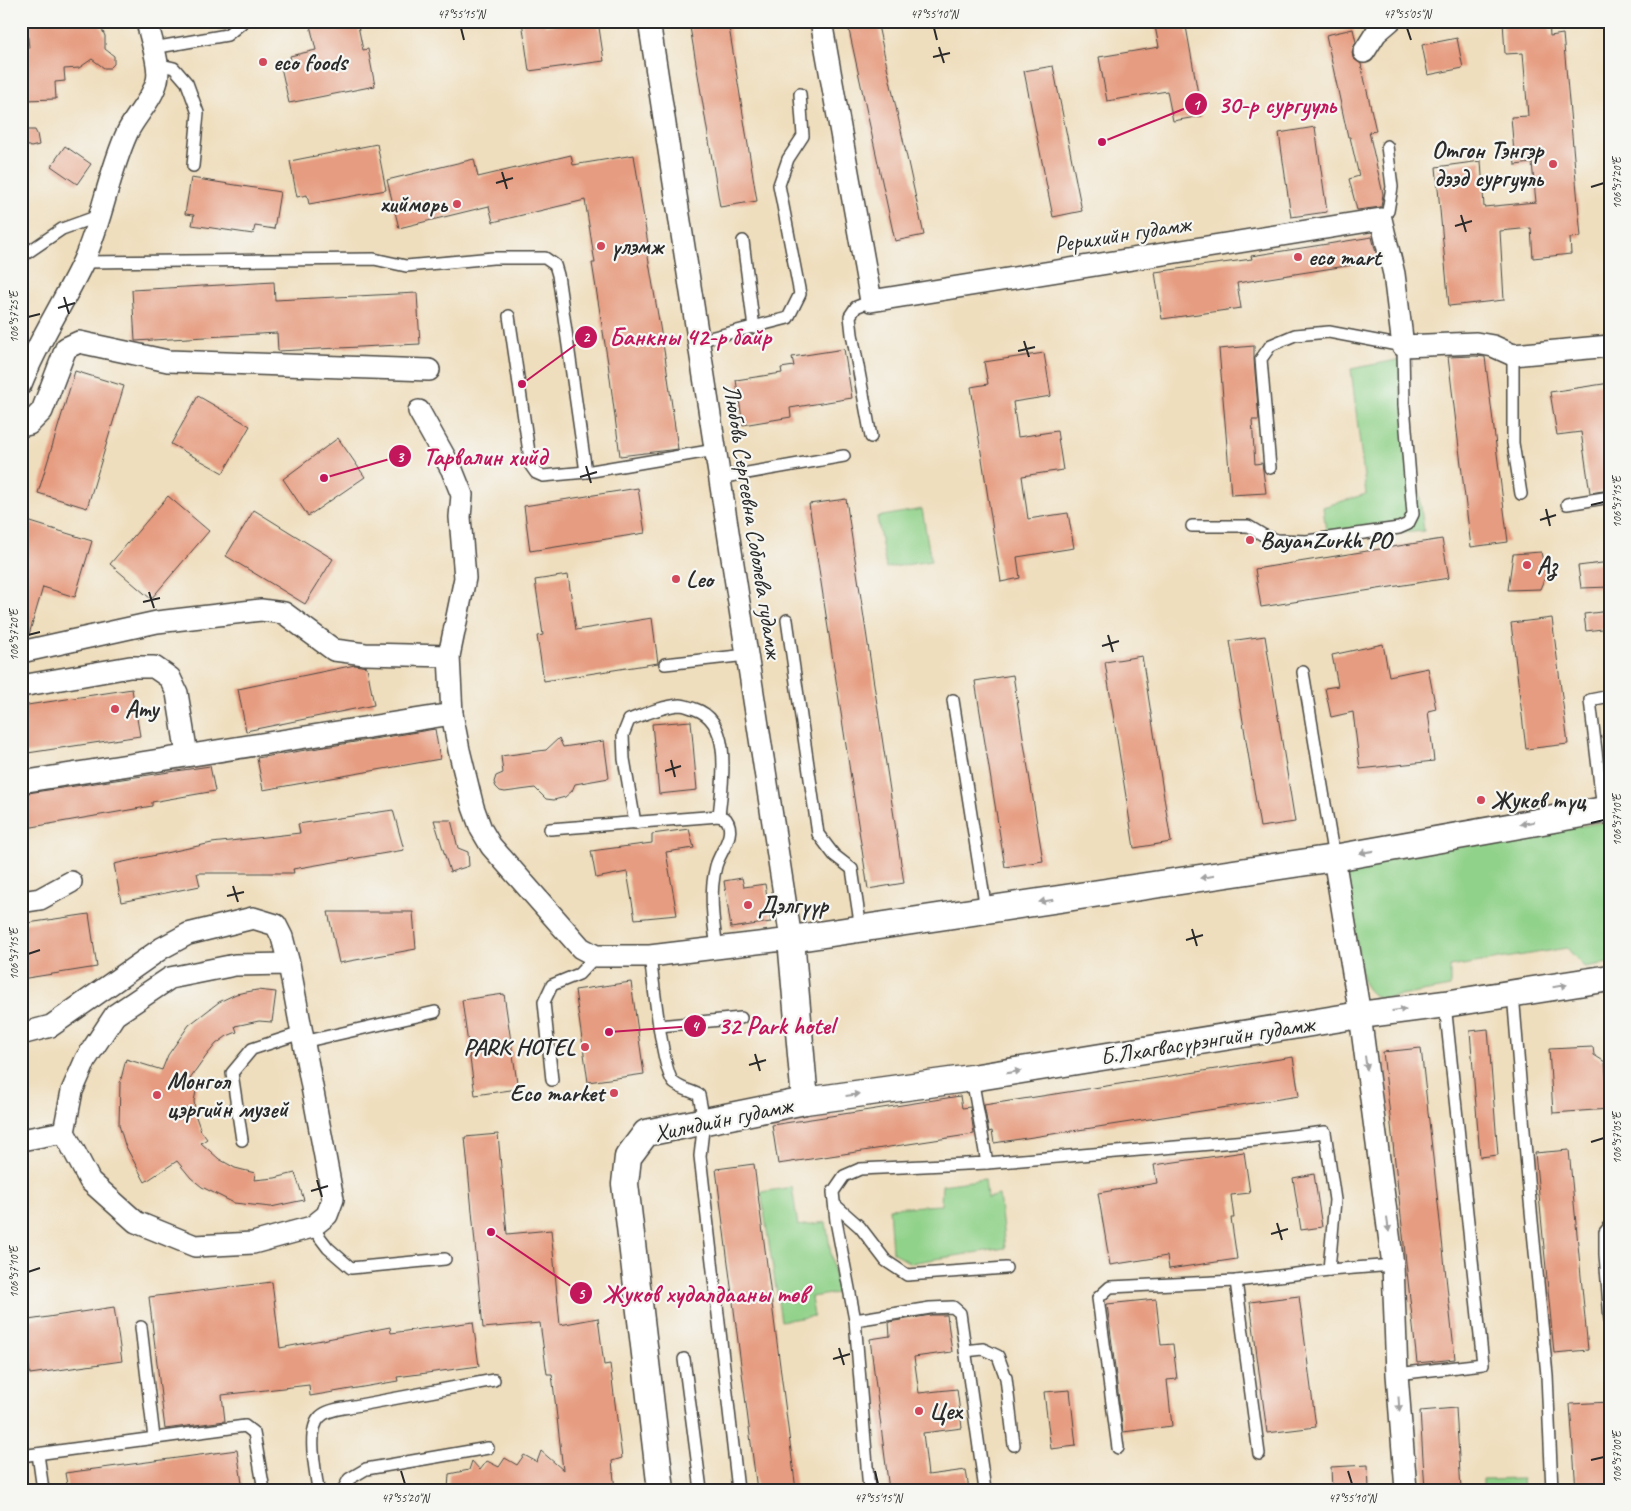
<svg xmlns="http://www.w3.org/2000/svg" width="1631" height="1511" viewBox="0 0 1631 1511" font-family="Caveat,sans-serif">
<rect width="100%" height="100%" fill="#f6f6f2"/>
<filter id="ink" filterUnits="userSpaceOnUse"><feTurbulence type="fractalNoise" baseFrequency=".02" numOctaves="2"/><feDisplacementMap in="SourceGraphic" scale="10" xChannelSelector="R" yChannelSelector="G"/><feConvolveMatrix kernelMatrix="1 2 1 2 8 2 1 2 1" color-interpolation-filters="sRGB"/></filter>
<filter id="wash" filterUnits="userSpaceOnUse"><feTurbulence type="fractalNoise" baseFrequency=".0096" numOctaves="4" result="noise"/><feDisplacementMap in="SourceGraphic" scale="20" xChannelSelector="R" yChannelSelector="G"/><feGaussianBlur stdDeviation="1.12" result="paint"/><feColorMatrix in="noise" values="0 0 0 0 0 0 0 0 0 0 0 0 0 0 0 0 0 1.4 0 .05"/><feComposite in="paint" operator="in"/></filter>
<g filter="url(#wash)">
<rect width="100%" height="100%" fill="#efdebd"/>
<g fill="#91d28a" stroke="#5e7e5a">
<polygon points="1402,359 1424,531 1327,540 1323,507 1366,494 1351,369"/>
<polygon points="922,509 931,561 886,568 877,517"/>
<path d="M1610 821V963L1584 967 1567 948 1450 967V987L1383 999C1372 996 1368 991 1363 982L1347 881 1348 872 1352 865Z"/>
<polygon points="985,1179 987,1198 999,1195 1005,1248 910,1263 892,1252 889,1208 941,1205 942,1185"/>
<polygon points="792,1187 798,1226 826,1222 837,1293 811,1297 814,1316 781,1321 761,1192"/>
<polygon points="1522,1479 1523,1490 1483,1490 1483,1480"/>
</g>
<g id="blocks">
<g fill="#e69c80">
<polygon points="26,21 98,21 105,36 105,49 114,56 114,64 110,68 104,68 92,59 79,68 64,69 65,81 55,82 56,99 25,100 23,49 29,48"/>
<polygon points="309,21 357,21 363,50 368,49 375,86 289,103 281,67 292,65 290,56 316,50"/>
<polygon points="522,21 544,21 545,26 575,21 598,21 604,61 529,71"/>
<polygon points="689,21 728,21 757,201 720,207"/>
<polygon points="847,21 877,21 924,235 895,241"/>
<polygon points="1154,21 1185,21 1202,116 1173,121 1167,91 1107,101 1099,57 1159,47"/>
<polygon points="1503,21 1549,21 1550,36 1563,34 1581,237 1570,238 1571,254 1533,258 1531,228 1500,231 1504,300 1449,306 1436,167 1481,161 1484,207 1536,202 1532,163 1515,165 1511,117 1528,116 1523,53 1505,54"/>
<polygon points="1353,29 1356,42 1352,52 1353,58 1361,64 1376,131 1369,132 1383,194 1381,207 1357,210 1349,179 1359,176 1350,137 1348,137 1326,35"/>
<polygon points="1457,38 1463,68 1428,75 1422,45"/>
<polygon points="1053,66 1082,211 1053,217 1024,71"/>
<polygon points="1315,127 1327,212 1291,217 1279,133"/>
<polygon points="28,130 35,130 37,134 39,145 31,147 24,144 22,136"/>
<polygon points="377,144 386,190 309,204 307,195 297,197 290,161"/>
<polygon points="65,146 91,164 77,184 51,166"/>
<polygon points="571,155 573,165 634,155 648,244 646,245 665,356 678,449 620,456 608,363 592,263 595,263 585,200 493,222 489,206 399,228 387,180 474,159 478,177"/>
<polygon points="191,178 280,192 274,229 255,226 253,234 192,225 194,215 185,214"/>
<polygon points="1372,237 1378,261 1237,283 1241,308 1162,319 1155,272 1252,259 1251,256"/>
<polygon points="274,282 275,300 417,293 420,344 278,351 277,333 135,341 132,290"/>
<polygon points="1254,346 1254,360 1259,420 1252,420 1255,464 1262,463 1266,493 1231,495 1219,349"/>
<polygon points="844,349 852,398 790,408 791,417 743,425 736,380 782,373 781,368 794,366 792,357"/>
<polygon points="1044,353 1051,396 1013,402 1018,437 1057,431 1063,470 1022,476 1028,519 1068,513 1074,548 1017,557 1020,578 1001,582 971,387 988,384 984,362"/>
<polygon points="1475,356 1485,357 1508,542 1471,547 1448,357"/>
<polygon points="75,371 124,386 87,508 38,493"/>
<polygon points="1610,383 1610,490 1590,493 1581,432 1557,435 1550,392"/>
<polygon points="198,396 250,426 223,473 171,444"/>
<polygon points="338,438 365,477 308,516 283,479"/>
<polygon points="638,488 645,533 530,551 524,506"/>
<polygon points="168,496 209,531 151,599 110,564"/>
<polygon points="846,499 904,883 868,889 809,504"/>
<polygon points="254,510 333,559 305,604 226,556"/>
<polygon points="21,519 92,541 75,597 43,587 28,638 21,639"/>
<polygon points="1442,539 1449,578 1261,607 1255,569"/>
<polygon points="1541,552 1546,575 1540,589 1508,590 1513,554"/>
<polygon points="1610,562 1610,587 1581,588 1578,566"/>
<polygon points="568,575 576,630 652,618 658,663 544,681 537,636 543,635 535,580"/>
<polygon points="1610,611 1610,628 1586,631 1584,614"/>
<polygon points="1552,618 1568,744 1526,749 1511,623"/>
<polygon points="1265,636 1295,822 1260,827 1230,641"/>
<polygon points="1383,644 1389,676 1428,668 1436,709 1428,711 1434,761 1360,769 1353,712 1331,717 1325,688 1338,686 1332,655"/>
<polygon points="1142,656 1171,842 1134,848 1105,662"/>
<polygon points="355,665 367,667 374,705 246,731 238,689"/>
<polygon points="1013,675 1043,861 1005,867 975,681"/>
<polygon points="132,689 140,736 21,754 21,706"/>
<polygon points="691,721 697,790 659,794 652,724"/>
<polygon points="435,729 440,759 263,790 257,758"/>
<polygon points="559,738 563,747 604,741 609,778 575,784 572,791 565,797 554,800 546,799 535,788 505,792 500,791 496,787 494,782 496,776 503,773 501,756 546,750"/>
<polygon points="210,766 215,791 152,802 152,806 21,829 21,794"/>
<polygon points="393,810 404,850 293,869 294,873 197,873 200,886 121,902 114,864 212,843 300,833 298,824"/>
<polygon points="434,820 451,820 458,848 468,852 469,866 450,872"/>
<polygon points="689,829 694,848 666,852 677,915 635,919 627,872 596,878 591,851 652,843 652,834"/>
<polygon points="742,878 744,887 765,884 771,922 731,928 724,881"/>
<polygon points="328,912 413,912 416,949 339,963"/>
<polygon points="89,914 97,967 21,979 21,924"/>
<polygon points="631,982 644,1074 588,1082 575,990"/>
<polygon points="257,990 276,992 272,1022 259,1021 235,1026 237,1032 227,1036 216,1044 207,1055 190,1079 198,1082 194,1101 196,1117 201,1131 207,1139 201,1143 219,1159 235,1168 255,1173 254,1180 275,1178 295,1173 304,1200 271,1207 234,1203 202,1187 191,1178 177,1161 145,1182 125,1145 119,1125 120,1083 126,1059 162,1070 168,1055 189,1025 219,1002 236,994"/>
<polygon points="504,994 518,1089 475,1095 462,1000"/>
<polygon points="1488,1029 1498,1155 1480,1157 1470,1031"/>
<polygon points="1593,1047 1594,1055 1605,1062 1609,1109 1553,1113 1549,1049"/>
<polygon points="1421,1048 1455,1359 1417,1363 1383,1052"/>
<polygon points="1293,1057 1299,1096 994,1143 992,1131 989,1132 984,1105"/>
<polygon points="960,1096 962,1108 970,1107 974,1134 778,1164 772,1125"/>
<polygon points="498,1134 507,1234 551,1230 560,1325 598,1318 604,1365 610,1364 622,1458 612,1461 615,1490 448,1490 449,1474 469,1470 472,1461 480,1470 487,1461 499,1467 505,1458 517,1465 524,1455 537,1462 541,1451 563,1470 552,1374 547,1374 540,1323 483,1328 465,1137"/>
<polygon points="1569,1150 1588,1350 1554,1353 1535,1153"/>
<polygon points="1244,1152 1250,1193 1231,1195 1234,1218 1231,1218 1237,1259 1169,1269 1167,1256 1110,1265 1098,1193 1157,1183 1154,1165"/>
<polygon points="754,1164 796,1490 757,1490 716,1169"/>
<polygon points="1314,1174 1322,1227 1301,1230 1293,1178"/>
<polygon points="272,1282 280,1348 390,1327 391,1333 473,1322 479,1366 397,1377 398,1381 310,1396 309,1385 222,1395 225,1421 165,1429 149,1297"/>
<polygon points="1299,1296 1316,1427 1267,1433 1250,1302"/>
<polygon points="1156,1299 1161,1345 1173,1344 1177,1379 1167,1380 1172,1426 1123,1432 1107,1304"/>
<polygon points="114,1307 122,1361 30,1374 22,1321"/>
<polygon points="931,1315 947,1315 952,1352 914,1357 919,1393 957,1389 962,1428 923,1433 928,1475 966,1470 969,1490 889,1490 870,1339 890,1336 889,1322"/>
<polygon points="1070,1390 1076,1446 1051,1449 1044,1392"/>
<polygon points="1610,1402 1610,1490 1576,1490 1570,1404"/>
<polygon points="1456,1408 1461,1490 1425,1490 1420,1411"/>
<polygon points="237,1450 243,1490 68,1490 65,1473"/>
<polygon points="1368,1465 1369,1490 1332,1490 1331,1467"/>
</g>
</g>
</g>
<g filter="url(#ink)">
<use href="#blocks" fill-opacity="0" stroke="#484641" stroke-width="1"/>
<g fill="none" stroke-linecap="round" stroke-linejoin="round">
<defs>
<g id="service">
<polyline points="153,48 227,35 244,21"/>
<polyline points="157,64 174,68 187,83 198,113 193,166"/>
<polyline points="1381,219 1388,211 1392,187 1387,146"/>
<polyline points="743,241 754,328"/>
<polyline points="21,257 62,229 101,215"/>
<polyline points="83,262 374,259 406,266 493,258 545,258 555,265 558,275 586,472"/>
<polyline points="509,316 531,466 536,473 543,476 586,472 715,450"/>
<polyline points="698,341 788,318 800,294 779,185 788,159 803,136 800,94"/>
<polyline points="1513,355 1513,443 1521,494"/>
<polyline points="871,437 852,334 850,316 856,307 871,301"/>
<polyline points="719,478 844,456"/>
<polyline points="1567,504 1610,497"/>
<polyline points="1192,526 1248,526 1263,535 1277,540 1307,541 1399,528 1408,524 1413,514 1404,405 1403,346 1329,332 1295,335 1271,345 1261,359 1270,468"/>
<polyline points="787,620 818,834 834,855 852,869 861,929"/>
<polyline points="665,664 747,655"/>
<polyline points="1303,672 1334,858"/>
<polyline points="953,700 986,910"/>
<polyline points="1603,810 1590,700 1610,696"/>
<path d="M635 823 624 759 623 735 629 720C645 714 663 706 680 705 685 705 691 708 695 709 734 722 722 784 719 816"/>
<path d="M550 829 719 816 726 819C737 834 720 851 716 866 709 892 713 921 717 948"/>
<path d="M650 956C653 977 662 1072 674 1083 681 1089 692 1091 699 1095L704 1121 700 1156 738 1490"/>
<polyline points="1513,993 1528,1180 1547,1375 1552,1490"/>
<polyline points="659,1026 741,1018"/>
<polyline points="303,1042 435,1012"/>
<polyline points="552,1080 544,1002 552,985 579,974 596,956"/>
<polyline points="242,1140 232,1073 252,1049 301,1033"/>
<polyline points="987,1163 1258,1140 1325,1132 1335,1200 1329,1270 1393,1265"/>
<polyline points="835,1205 860,1227 886,1261 907,1275 1006,1268"/>
<polyline points="1610,1226 1605,1232 1605,1254 1610,1320"/>
<polyline points="312,1227 328,1248 351,1268 445,1259"/>
<polyline points="1236,1281 1259,1454"/>
<polyline points="855,1320 930,1308 953,1307 960,1313 985,1490"/>
<polyline points="141,1327 154,1438"/>
<polyline points="965,1351 983,1349 998,1356 1006,1378 1014,1445"/>
<polyline points="684,1359 701,1490"/>
<polyline points="1397,1374 1483,1364 1445,1004"/>
<polyline points="1118,1448 1098,1298 1110,1287 1236,1281 1329,1270"/>
<polyline points="38,1454 43,1490"/>
<polyline points="21,1456 245,1426 254,1433 264,1490"/>
<path d="M318 1490C316 1472 306 1430 320 1417 327 1410 339 1409 349 1407L494 1380"/>
<polyline points="343,1490 349,1479 366,1469 488,1448"/>
<polyline points="869,1490 855,1320 836,1221 833,1192 844,1176 860,1169 987,1163 972,1078"/>
</g>
<g id="minor">
<polyline points="821,21 871,301 1381,219 1394,274 1403,346 1476,343 1493,346 1513,355 1610,346"/>
<polyline points="1364,52 1376,33 1390,21"/>
<path d="M21 384C38 341 63 304 83 262 102 221 108 175 127 133 135 116 152 100 157 81 161 65 150 38 147 21"/>
<polyline points="419,411 452,470 462,495 460,517 465,578 449,656 452,714 459,750 473,807 481,829 491,846 581,948 596,956 650,956 791,939 649,21"/>
<polyline points="21,426 29,424 42,411 66,348 79,342 168,361 429,370"/>
<polyline points="21,652 157,622 261,610 284,613 334,650 365,654 449,656"/>
<polyline points="21,686 130,667 154,667 170,678 177,693 187,755"/>
<polyline points="21,782 452,714"/>
<polyline points="1334,858 1360,1015 1393,1265 1397,1374 1406,1490"/>
<polyline points="21,902 40,899 71,882"/>
<polygon points="289,964 333,1199 327,1215 312,1227 253,1243 195,1246 136,1222 90,1181 64,1132 72,1091 86,1059 115,1015 170,978 235,965"/>
<polyline points="21,1034 51,1026 162,948 188,934 253,918 276,925 282,937 289,964"/>
<polyline points="21,1140 64,1132"/>
</g>
<g id="tertiary">
<polyline points="805,1101 791,939 1334,858 1610,809"/>
<polyline points="661,1490 625,1184 628,1157 646,1133 805,1101 972,1078 1360,1015 1445,1004 1610,978"/>
</g>
</defs>
<use href="#service" stroke="#484641" stroke-width="14"/>
<use href="#minor" stroke="#484641" stroke-width="24"/>
<use href="#tertiary" stroke="#484641" stroke-width="29"/>
<use href="#service" stroke="#fff" stroke-width="11"/>
<use href="#minor" stroke="#fff" stroke-width="21"/>
<use href="#tertiary" stroke="#fff" stroke-width="26"/>
</g>
<defs><path id="oneway-solid" d="M-6-.8H1V-3.2L6.5 0L1 3.2V.8H-6Z" transform="scale(1.25)"/></defs>
<g fill="#a0a0a0">
<use href="#oneway-solid" transform="translate(1527 823) rotate(170)"/>
<use href="#oneway-solid" transform="translate(1367 852) rotate(170)"/>
<use href="#oneway-solid" transform="translate(1207 877) rotate(171)"/>
<use href="#oneway-solid" transform="translate(1046 901) rotate(171)"/>
<use href="#oneway-solid" transform="translate(1560 986) rotate(-9)"/>
<use href="#oneway-solid" transform="translate(1399 1010) rotate(-7)"/>
<use href="#oneway-solid" transform="translate(1366 1063) rotate(82)"/>
<use href="#oneway-solid" transform="translate(1014 1072) rotate(-9)"/>
<use href="#oneway-solid" transform="translate(853 1095) rotate(-8)"/>
<use href="#oneway-solid" transform="translate(1388 1225) rotate(82)"/>
<use href="#oneway-solid" transform="translate(1399 1404) rotate(86)"/>
</g>
</g>
<path fill="none" stroke="#2b2b2b" stroke-width="2" d="M461 28 464 40M934 28 937 40M1407 28 1411 40M939 47 944 63M933 57 950 53M502 172 507 189M496 183 513 178M1591 187 1604 183M1461 215 1466 232M1455 226 1472 221M64 297 69 314M58 308 75 303M28 317 40 314M1024 341 1029 357M1018 351 1035 347M586 466 591 483M580 477 597 472M1591 505 1604 502M1546 509 1550 526M1540 520 1556 515M149 592 154 608M143 602 160 598M28 635 40 632M1108 635 1113 652M1102 646 1119 641M671 760 675 777M665 771 681 766M1591 823 1604 820M233 886 238 902M227 896 244 892M1192 929 1197 946M1186 940 1203 935M28 954 40 950M755 1054 760 1071M749 1065 766 1060M1591 1142 1604 1138M317 1180 322 1197M311 1191 328 1186M1277 1223 1282 1240M1271 1234 1288 1229M28 1272 40 1268M839 1348 844 1365M833 1359 850 1354M1591 1460 1604 1457M401 1471 405 1484M875 1471 878 1484M1348 1471 1352 1484"/>
<g fill="#d1495b" stroke="#f6f6f2" stroke-width="2">
<circle cx="263" cy="62" r="5"/>
<circle cx="1553" cy="164" r="5"/>
<circle cx="457" cy="204" r="5"/>
<circle cx="601" cy="246" r="5"/>
<circle cx="1298" cy="257" r="5"/>
<circle cx="1250" cy="540" r="5"/>
<circle cx="1527" cy="565" r="5"/>
<circle cx="676" cy="579" r="5"/>
<circle cx="115" cy="709" r="5"/>
<circle cx="1481" cy="800" r="5"/>
<circle cx="748" cy="905" r="5"/>
<circle cx="585" cy="1047" r="5"/>
<circle cx="614" cy="1093" r="5"/>
<circle cx="157" cy="1095" r="5"/>
<circle cx="919" cy="1411" r="5"/>
</g>
<g text-anchor="middle" stroke-width="4.5" stroke-linejoin="round" paint-order="stroke">
<g font-size="24" font-weight="bold" fill="#2b2b2b" stroke="#f6f6f2" text-anchor="start">
<text x="273" y="70">eco foods</text>
<text x="1543" y="158" text-anchor="end">Отгон Тэнгэр<tspan x="1543" dy="28">дээд сургууль</tspan></text>
<text x="447" y="212" text-anchor="end">хийморь</text>
<text x="611" y="254">үлэмж</text>
<text x="1308" y="265">eco mart</text>
<text x="1260" y="548">BayanZurkh PO</text>
<text x="1537" y="573">Аз</text>
<text x="686" y="587">Leo</text>
<text x="125" y="717">Ату</text>
<text x="1491" y="808">Жуков түц</text>
<text x="758" y="913">Дэлгүүр</text>
<text x="575" y="1055" text-anchor="end">PARK HOTEL</text>
<text x="167" y="1089">Монгол<tspan x="167" dy="28">цэргийн музей</tspan></text>
<text x="604" y="1101" text-anchor="end">Eco market</text>
<text x="929" y="1419">Цех</text>
</g>
<g font-size="24" fill="#2b2b2b" stroke="#f6f6f2">
<text transform="translate(1122 234) rotate(-9)" y="8">Рерихийн гудамж</text>
<text transform="translate(753 521) rotate(81)" y="8">Любовь Сергеевна Соболева гудамж</text>
<text transform="translate(1207 1040) rotate(-9)" y="8">Б.Лхагвасүрэнгийн гудамж</text>
<text transform="translate(723 1119) rotate(-12)" y="8">Хилчдийн гудамж</text>
</g>
</g>
<path fill="none" stroke="#c2185b" stroke-width="2" d="M1102 142L1196 104M522 384L586 337M324 478L400 456M609 1032L695 1026M491 1232L581 1293"/>
<g fill="#c2185b" stroke="#f6f6f2" stroke-width="2">
<circle cx="1102" cy="142" r="5"/>
<circle cx="522" cy="384" r="5"/>
<circle cx="324" cy="478" r="5"/>
<circle cx="609" cy="1032" r="5"/>
<circle cx="491" cy="1232" r="5"/>
<circle cx="1196" cy="104" r="12"/>
<circle cx="586" cy="337" r="12"/>
<circle cx="400" cy="456" r="12"/>
<circle cx="695" cy="1026" r="12"/>
<circle cx="581" cy="1293" r="12"/>
</g>
<g font-size="15" text-anchor="middle" font-weight="bold" fill="#fff">
<text x="1196" y="110">1</text>
<text x="586" y="342">2</text>
<text x="400" y="462">3</text>
<text x="695" y="1031">4</text>
<text x="581" y="1299">5</text>
</g>
<g font-size="25" text-anchor="middle" font-weight="bold" fill="#c2185b" stroke="#f6f6f2" stroke-width="4.5" stroke-linejoin="round" paint-order="stroke">
<text x="1277" y="113">30-р сургууль</text>
<text x="690" y="345">Банкны 42-р байр</text>
<text x="485" y="465">Тарвалин хийд</text>
<text x="776" y="1034">32 Park hotel</text>
<text x="705" y="1302">Жуков худалдааны төв</text>
</g>
<rect width="1631" height="1511" fill="none" stroke="#f6f6f2" stroke-width="55"/>
<rect x="28" y="28" width="1576" height="1456" fill="none" stroke="#2b2b2b" stroke-width="2"/>
<g font-size="12" text-anchor="middle" fill="#2b2b2b">
<text x="461" y="18">47°55'15"N</text>
<text x="934" y="18">47°55'10"N</text>
<text x="1407" y="18">47°55'05"N</text>
<text transform="translate(1617 183) rotate(-90)" y="4">106°57'20"E</text>
<text transform="translate(14 317) rotate(-90)" y="4">106°57'25"E</text>
<text transform="translate(1617 502) rotate(-90)" y="4">106°57'15"E</text>
<text transform="translate(14 635) rotate(-90)" y="4">106°57'20"E</text>
<text transform="translate(1617 820) rotate(-90)" y="4">106°57'10"E</text>
<text transform="translate(14 954) rotate(-90)" y="4">106°57'15"E</text>
<text transform="translate(1617 1138) rotate(-90)" y="4">106°57'05"E</text>
<text transform="translate(14 1272) rotate(-90)" y="4">106°57'10"E</text>
<text transform="translate(1617 1457) rotate(-90)" y="4">106°57'00"E</text>
<text x="405" y="1502">47°55'20"N</text>
<text x="878" y="1502">47°55'15"N</text>
<text x="1352" y="1502">47°55'10"N</text>
</g>
</svg>
